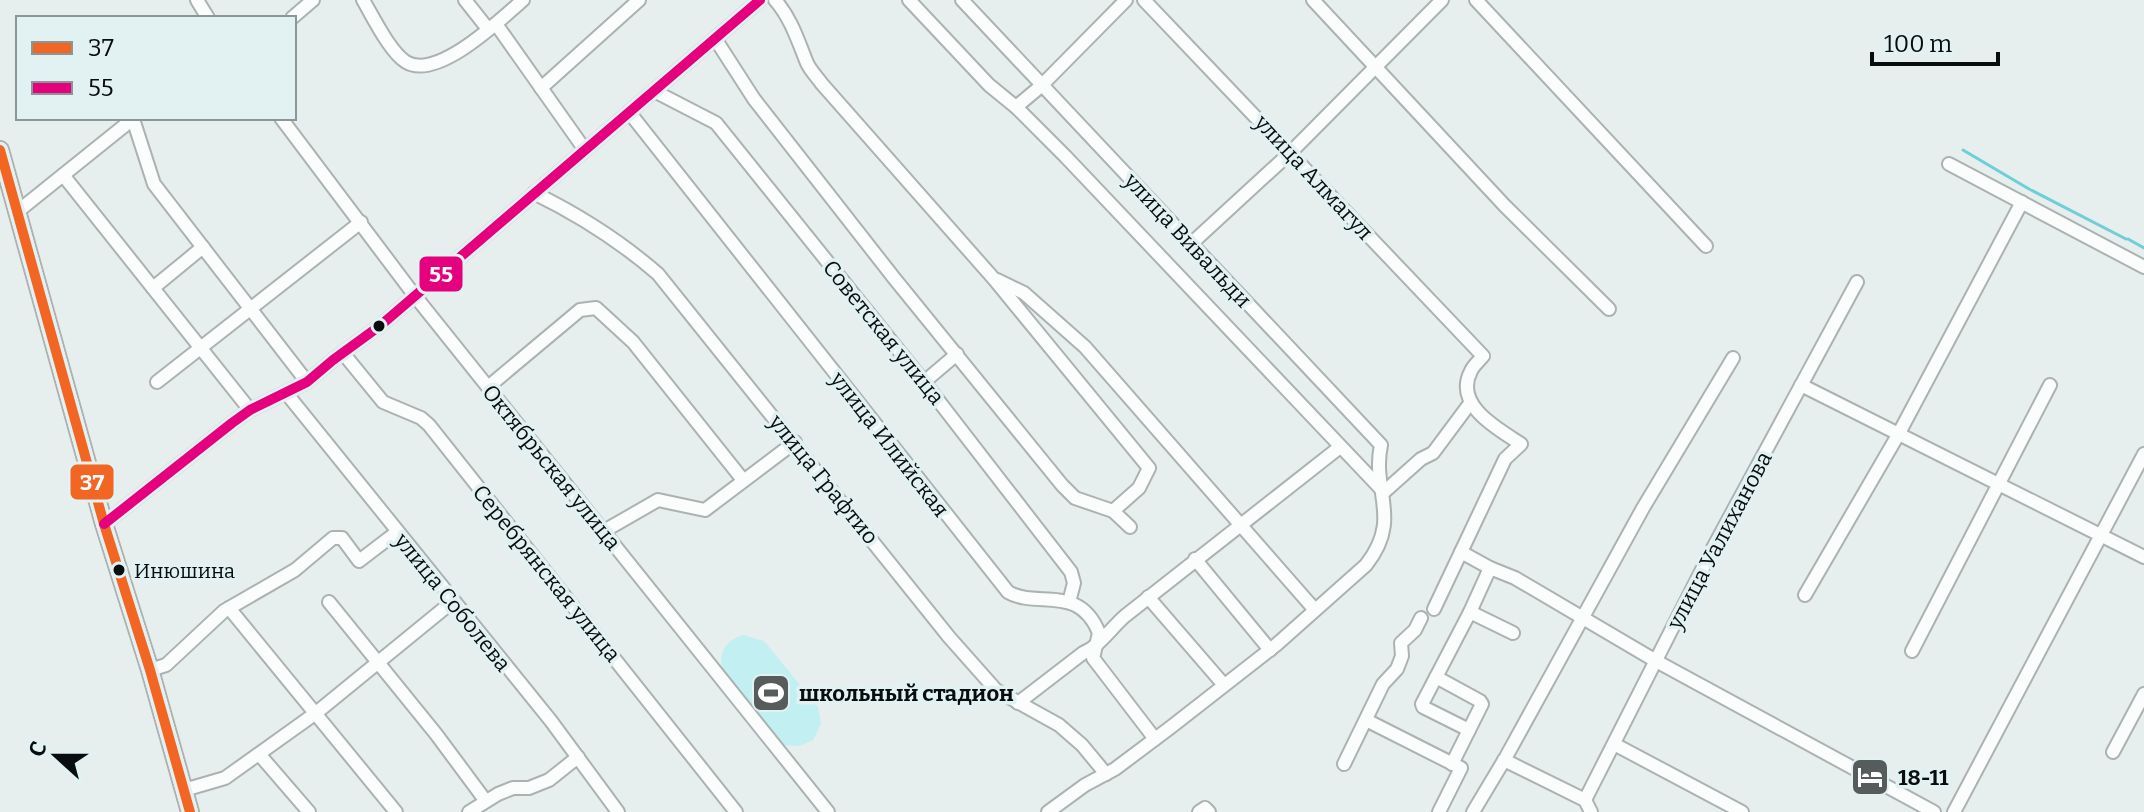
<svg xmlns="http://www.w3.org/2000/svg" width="2144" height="812" viewBox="0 0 2144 812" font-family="Bitter,serif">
<rect width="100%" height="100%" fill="#e6eeee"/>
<path fill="#c1eff2" d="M743 635 764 641 818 707 821 724 813 740 799 746 781 745 725 679C717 658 721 642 743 635Z"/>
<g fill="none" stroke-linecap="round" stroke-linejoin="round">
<g stroke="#6fced6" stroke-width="3">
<polyline points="1963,150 2029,189"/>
<polyline points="2031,190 2126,239"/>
<polyline points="2128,239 2144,248"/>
</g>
<defs>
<g id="minor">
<polyline points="197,0 208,18"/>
<path d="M363 0C373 17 390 52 406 62 437 81 500 20 523 0"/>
<polyline points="465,0 488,29"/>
<path d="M775 0C791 18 798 41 807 63 810 70 817 77 822 84L994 279 1149 468 1139 488 1113 511"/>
<polyline points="909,0 989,85 1016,107 1065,156 1384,492"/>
<path d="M962 0 1381 445C1371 491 1403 518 1366 565L1276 645 1171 727 1115 769 1085 785 1048 812"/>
<path d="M1144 0 1483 356C1479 361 1473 366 1471 371 1453 405 1498 429 1521 444L1505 459 1461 552"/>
<polyline points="1313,0 1505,206 1609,309"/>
<polyline points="1476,0 1706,246"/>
<polyline points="292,18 313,0"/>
<polyline points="496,24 585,150"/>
<polyline points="716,40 754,99 894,278 1062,485 1075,498 1113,511 1130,527"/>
<polyline points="541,88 639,0"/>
<polyline points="656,92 716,123 924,382 1071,572 1074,583 1069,602"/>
<polyline points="1016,107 1041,86 1126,0"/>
<path d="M629 112 1008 592C1037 609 1079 583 1099 633L1093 658 1155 739"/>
<polyline points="281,118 415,296 828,812"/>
<polyline points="133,119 154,184 307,382"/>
<polyline points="1949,164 2144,267"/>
<polyline points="63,175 250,410"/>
<path d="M534 193C579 215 620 241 658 274L949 637 996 690 1059 725 1082 745 1106 774"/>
<polyline points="17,212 134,118"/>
<polyline points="1192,243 1291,152 1442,0"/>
<polyline points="997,280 1024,293 1085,347 1315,610"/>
<polyline points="153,288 203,247"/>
<polyline points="343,353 383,402 421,418 429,425 736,812"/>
<polyline points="157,382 361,222"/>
<polyline points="924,382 957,354"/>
<polyline points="1801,385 2144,557"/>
<polyline points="488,387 580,310 596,308 633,342 743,480"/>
<polyline points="287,394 551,721 618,812"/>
<polyline points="1384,492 1421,459 1433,453 1471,402"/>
<polyline points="104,524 232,423 250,410 307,382 333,360 381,325 760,0"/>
<polyline points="604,531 658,500 705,510 795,442"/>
<polyline points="1195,559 1270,650"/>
<polyline points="1805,595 1898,435 2022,202"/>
<polyline points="1148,597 1224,685"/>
<polyline points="329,602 436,734 485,800"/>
<polyline points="229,608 396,812"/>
<polyline points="1434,609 1461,552 1490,568 1515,578 1656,661 1934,812"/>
<polyline points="1470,612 1490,568"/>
<polyline points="1912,651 2050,385"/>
<polyline points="150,670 166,665 224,611 295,570 333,538 342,538 359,561 397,532"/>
<polyline points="1436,677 1480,701 1482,704 1469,730"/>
<path d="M1018 703 1083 653C1100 646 1111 628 1125 616L1340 447"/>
<polyline points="1366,720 1461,768 1439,812"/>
<polyline points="1614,744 1742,812"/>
<polyline points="2113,752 2144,694"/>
<polyline points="259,754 309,812"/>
<polyline points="1504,760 1585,800 1591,812"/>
<polyline points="1344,764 1383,684 1397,669 1402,656 1401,643 1415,630 1421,618"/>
<polyline points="1452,764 1469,730 1423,707 1422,704 1470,612 1513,633"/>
<polyline points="184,790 225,778 316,713 452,602"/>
<polyline points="1585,800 1713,548 1857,282"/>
<polyline points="469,812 498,794 513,788 529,788 549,780 578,757"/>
<polyline points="1199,812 1205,808 1209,812"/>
<polyline points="1473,812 1506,757 1643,508 1733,358"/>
<polyline points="1954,812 2144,454"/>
</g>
<polyline id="major" points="0,150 104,524 150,670 190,812"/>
</defs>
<use href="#minor" stroke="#acb2b2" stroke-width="16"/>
<use href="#major" stroke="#acb2b2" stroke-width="20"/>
<use href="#minor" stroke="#fbfcfc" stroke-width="12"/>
<use href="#major" stroke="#fbfcfc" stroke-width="16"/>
<defs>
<polyline id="bus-1" points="0,150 104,524 150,670 190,812"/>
<polyline id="bus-2" points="104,524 232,423 250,410 307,382 333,360 381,325 760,0"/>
</defs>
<use href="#bus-1" stroke="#e2f1f2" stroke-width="16"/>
<use href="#bus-2" stroke="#e2f1f2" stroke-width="16"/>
<use href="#bus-1" stroke="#f26522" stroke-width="10"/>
<use href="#bus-2" stroke="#e5007d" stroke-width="10"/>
</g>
<defs>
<symbol id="stadium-square" viewBox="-11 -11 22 22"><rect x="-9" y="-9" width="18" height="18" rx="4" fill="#565c5c" stroke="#e2f1f2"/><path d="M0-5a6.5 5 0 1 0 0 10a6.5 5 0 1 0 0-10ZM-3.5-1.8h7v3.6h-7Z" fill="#fff"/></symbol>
<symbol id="hotel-square" viewBox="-11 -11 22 22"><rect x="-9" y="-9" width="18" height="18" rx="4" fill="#565c5c" stroke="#e2f1f2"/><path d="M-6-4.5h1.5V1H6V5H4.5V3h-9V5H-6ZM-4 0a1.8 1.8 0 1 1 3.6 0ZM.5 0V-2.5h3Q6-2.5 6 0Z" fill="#fff"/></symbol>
</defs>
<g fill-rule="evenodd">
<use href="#stadium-square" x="749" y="671" width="44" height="44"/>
<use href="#hotel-square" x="1848" y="755" width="44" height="44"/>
</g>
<g fill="#090d0e" stroke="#e2f1f2" stroke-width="3">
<circle cx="379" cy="326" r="7"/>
<circle cx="119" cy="570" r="7"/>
</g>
<g text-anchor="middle" stroke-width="7" stroke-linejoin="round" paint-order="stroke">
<g font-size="20" fill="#090d0e" stroke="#e2f1f2" text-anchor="start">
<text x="134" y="578">Инюшина</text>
</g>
<g font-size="22" fill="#090d0e" stroke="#e2f1f2">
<text transform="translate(1314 177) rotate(47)" y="8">улица Алмагул</text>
<text transform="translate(1188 240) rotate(47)" y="8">улица Вивальди</text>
<text transform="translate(884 332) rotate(51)" y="8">Советская улица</text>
<text transform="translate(890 444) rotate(52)" y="8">улица Илийская</text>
<text transform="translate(552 467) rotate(51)" y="8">Октябрьская улица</text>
<text transform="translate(824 479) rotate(51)" y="8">улица Графтио</text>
<text transform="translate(1719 540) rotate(-62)" y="8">улица Уалиханова</text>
<text transform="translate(547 573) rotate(51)" y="8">Серебрянская улица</text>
<text transform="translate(453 602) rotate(51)" y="8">улица Соболева</text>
</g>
<g font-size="22" font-weight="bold" fill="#090d0e" stroke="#e2f1f2" text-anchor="start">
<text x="799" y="701">школьный стадион</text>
<text x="1898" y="785">18-11</text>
</g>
</g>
<g stroke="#e2f1f2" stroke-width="3">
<rect x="418" y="255" width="46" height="38" rx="8" fill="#e5007d"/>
<rect x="69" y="463" width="46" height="38" rx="8" fill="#f26522"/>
</g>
<g font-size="22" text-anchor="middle" font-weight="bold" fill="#fff">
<text x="441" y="282">55</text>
<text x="92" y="490">37</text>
</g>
<rect x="16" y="16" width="280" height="104" fill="#e2f1f2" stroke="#8b9697" stroke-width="2"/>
<rect x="32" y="42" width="40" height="12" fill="#f26522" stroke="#8b9697" stroke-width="2"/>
<text x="88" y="56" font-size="24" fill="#090d0e">37</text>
<rect x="32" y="82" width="40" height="12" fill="#e5007d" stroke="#8b9697" stroke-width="2"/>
<text x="88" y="96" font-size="24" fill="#090d0e">55</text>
<g transform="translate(56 756) rotate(291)" stroke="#e2f1f2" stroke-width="6" paint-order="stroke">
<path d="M0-6L14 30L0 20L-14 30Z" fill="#090d0e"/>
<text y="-12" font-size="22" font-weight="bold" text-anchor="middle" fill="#090d0e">С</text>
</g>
<path d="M1872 52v12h126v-12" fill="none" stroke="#090d0e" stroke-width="4"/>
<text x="1884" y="52" font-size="24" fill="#090d0e" stroke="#e2f1f2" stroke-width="6" paint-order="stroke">100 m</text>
</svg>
